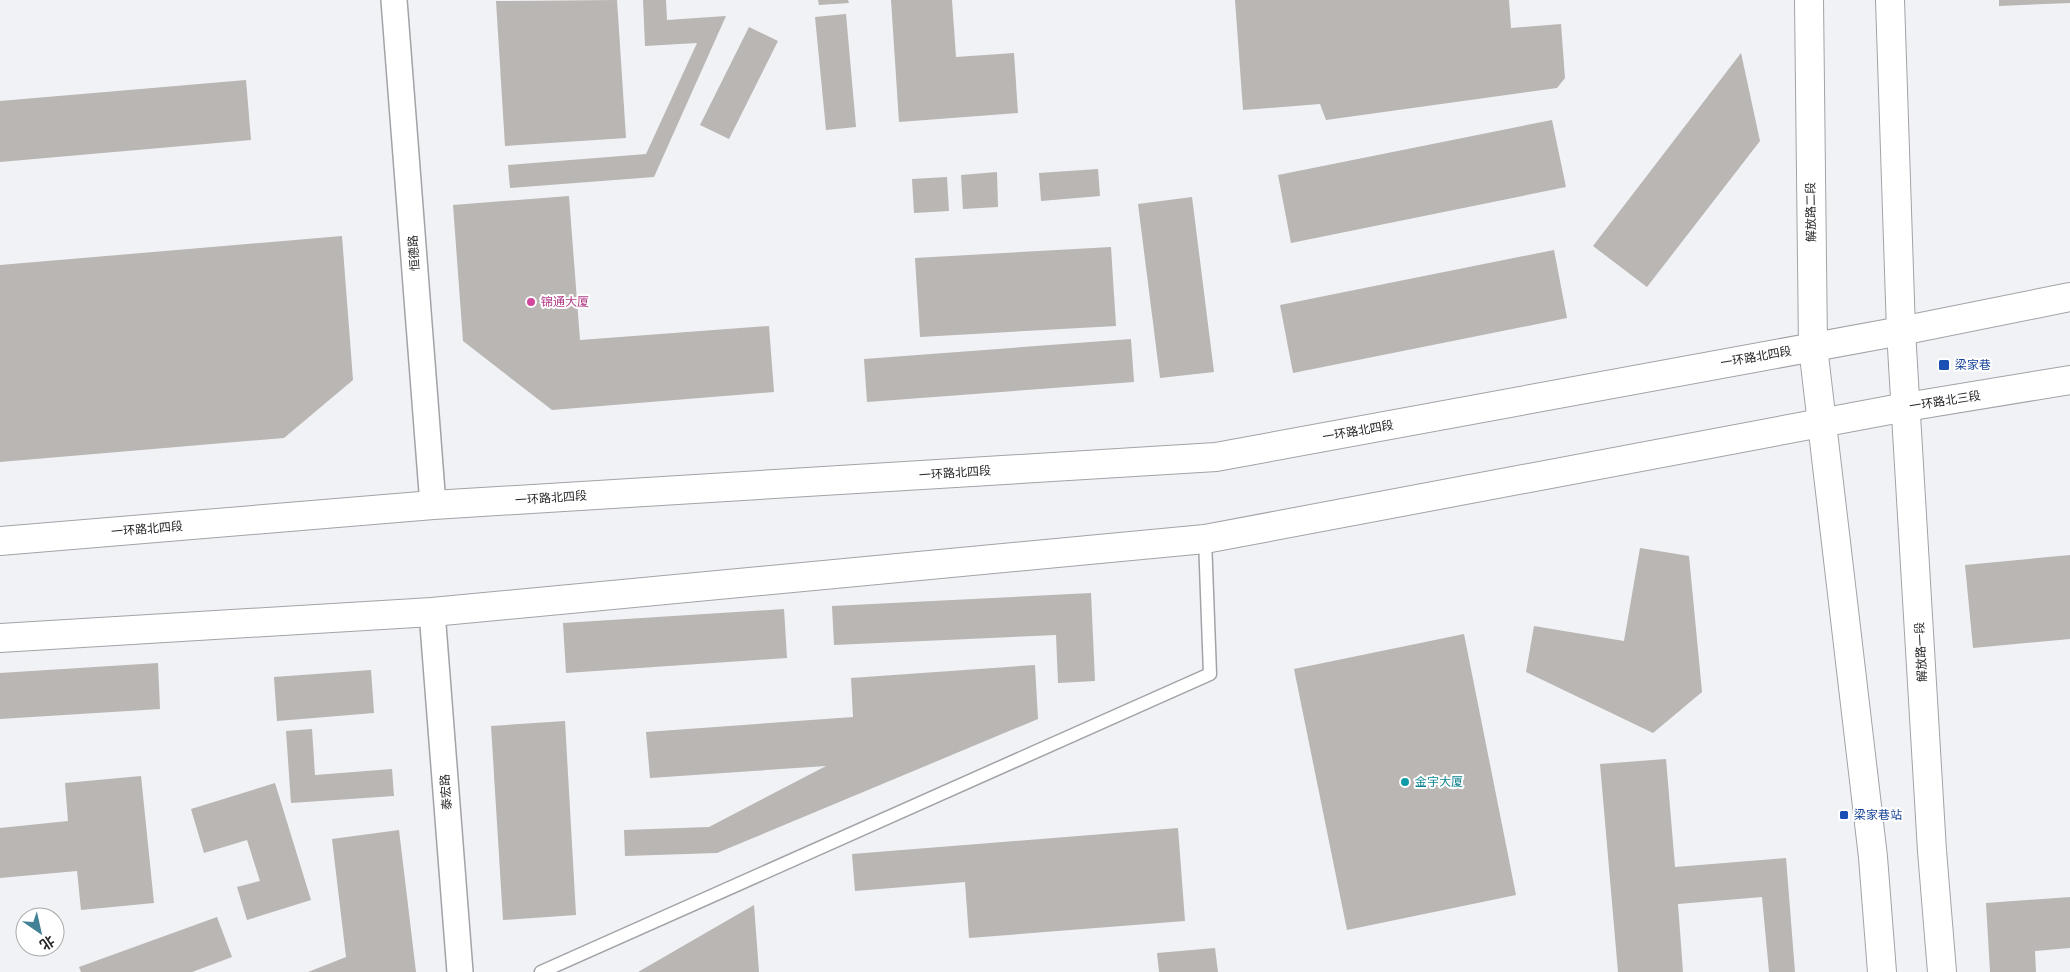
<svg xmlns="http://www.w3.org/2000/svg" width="2070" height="972" viewBox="0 0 2070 972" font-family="'Noto Serif','Noto Sans SC',serif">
<rect width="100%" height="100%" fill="#f0f2f6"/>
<g fill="#b9b6b3">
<polygon points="617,0 626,138 505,146 496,1"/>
<polygon points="643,0 666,0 667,20 726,16 654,177 510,188 508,165 646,154 697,43 645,46"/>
<polygon points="818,0 848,0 849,3 819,5"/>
<polygon points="891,0 952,0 956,57 1014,53 1018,113 899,122"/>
<polygon points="1235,0 1509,0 1511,28 1561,24 1565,78 1557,88 1326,120 1320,104 1243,110"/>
<polygon points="1999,0 2070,0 2070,3 1999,6"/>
<polygon points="846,14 856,127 826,130 815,17"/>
<polygon points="749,27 778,41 729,139 700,125"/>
<polygon points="1741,53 1760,141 1647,287 1593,246"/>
<polygon points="246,80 251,140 0,162 0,101"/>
<polygon points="1552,120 1566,187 1291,243 1278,175"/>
<polygon points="1098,169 1100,196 1041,201 1039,173"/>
<polygon points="997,172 998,207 963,209 961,175"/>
<polygon points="947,177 949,211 914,213 912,179"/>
<polygon points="569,196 580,340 769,326 774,392 552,410 463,341 453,205"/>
<polygon points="1192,197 1214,372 1160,378 1138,204"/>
<polygon points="342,236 353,380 284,438 0,462 0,265"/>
<polygon points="1111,247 1116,326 920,337 915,258"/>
<polygon points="1554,250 1567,318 1293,373 1280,305"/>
<polygon points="1131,339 1134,382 867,402 864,359"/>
<polygon points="1640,548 1689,556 1702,692 1653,733 1526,672 1534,626 1624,641"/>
<polygon points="2070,555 2070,639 1973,648 1965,565"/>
<polygon points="1091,593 1095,681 1058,683 1056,635 834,645 832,606"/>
<polygon points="784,609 787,658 566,673 563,623"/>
<polygon points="1464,634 1516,895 1347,930 1294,669"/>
<polygon points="158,663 160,709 0,719 0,673"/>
<polygon points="1035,665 1038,719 717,853 625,856 624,830 709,827 826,766 650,778 646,732 853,717 851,678"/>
<polygon points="371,670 374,713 277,721 274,677"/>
<polygon points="565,721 576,915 503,920 491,726"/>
<polygon points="312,729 315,775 392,769 394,796 291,803 286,731"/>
<polygon points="1666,759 1675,867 1786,858 1795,972 1769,972 1762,897 1678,904 1683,972 1618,972 1600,764"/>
<polygon points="141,776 154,903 81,910 77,871 0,878 0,828 68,821 65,783"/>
<polygon points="275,783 311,900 247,920 237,887 260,881 247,840 204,853 191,809"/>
<polygon points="1178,828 1185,921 969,938 965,882 855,891 852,854"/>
<polygon points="399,830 416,972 308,972 346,957 332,839"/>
<polygon points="2070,897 2070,948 2035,951 2036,972 1990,972 1986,903"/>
<polygon points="754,905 759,972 638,972"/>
<polygon points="217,917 232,957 192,972 81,972 79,967"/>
<polygon points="1215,948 1218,972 1159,972 1157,953"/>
</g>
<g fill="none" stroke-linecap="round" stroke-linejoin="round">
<defs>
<polyline id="service" points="541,972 1210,674 1205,539"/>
<g id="minor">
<polyline points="394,0 433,505"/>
<polyline points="432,612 460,972"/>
</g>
<g id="primary">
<polyline points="1809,0 1813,347 1873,857 1882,972"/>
<polyline points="1890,0 1901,331 1932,851 1942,972"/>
<polyline points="0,541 433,505 1216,457 1901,331 2070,297"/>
<polyline points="0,638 432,612 1205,539 1906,407 2070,380"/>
</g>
</defs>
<use href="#service" stroke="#a1a3a6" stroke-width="15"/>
<use href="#minor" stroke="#a1a3a6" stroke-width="28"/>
<use href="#primary" stroke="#a1a3a6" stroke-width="30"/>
<use href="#service" stroke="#fff" stroke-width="12"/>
<use href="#minor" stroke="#fff" stroke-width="25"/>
<use href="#primary" stroke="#fff" stroke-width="28"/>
</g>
<circle fill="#d1479c" stroke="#fff" stroke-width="2" cx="531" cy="302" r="5"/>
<g fill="#1a4fb4" stroke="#fff" stroke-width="2">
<rect x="1938" y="359" width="12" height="12" rx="2.5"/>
<rect x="1839" y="810" width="10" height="10" rx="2.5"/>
</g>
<circle fill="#0f9aa8" stroke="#fff" stroke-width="2" cx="1405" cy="782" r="5"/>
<g text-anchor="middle" stroke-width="4" stroke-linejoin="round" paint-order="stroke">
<g font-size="12" fill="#262728" stroke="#fff">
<text transform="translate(1811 212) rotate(-91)" y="4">解放路二段</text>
<text transform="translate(414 253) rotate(-94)" y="4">恒德路</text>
<text transform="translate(1756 357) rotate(-10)" y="4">一环路北四段</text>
<text transform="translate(1945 401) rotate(-9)" y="4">一环路北三段</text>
<text transform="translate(1358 431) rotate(-10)" y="4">一环路北四段</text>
<text transform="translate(955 473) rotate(-4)" y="4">一环路北四段</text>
<text transform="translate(551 498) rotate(-4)" y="4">一环路北四段</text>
<text transform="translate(147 529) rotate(-5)" y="4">一环路北四段</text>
<text transform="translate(1921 652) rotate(-93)" y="4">解放路一段</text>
<text transform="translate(446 792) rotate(-94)" y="4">泰宏路</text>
</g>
<g font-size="12" fill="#b23c85" stroke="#fff" text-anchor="start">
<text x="541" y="306">锦通大厦</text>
</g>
<g font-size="12" fill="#164399" stroke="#fff" text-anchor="start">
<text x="1955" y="369">梁家巷</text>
<text x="1854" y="819">梁家巷站</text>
</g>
<g font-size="12" fill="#0d838f" stroke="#fff" text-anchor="start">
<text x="1415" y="786">金宇大厦</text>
</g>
</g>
<g transform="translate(40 932) rotate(146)"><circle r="24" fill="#ffffff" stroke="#a8a9a9"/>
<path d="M0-4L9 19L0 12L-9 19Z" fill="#428196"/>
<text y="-8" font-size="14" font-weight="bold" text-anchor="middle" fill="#262728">北</text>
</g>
</svg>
